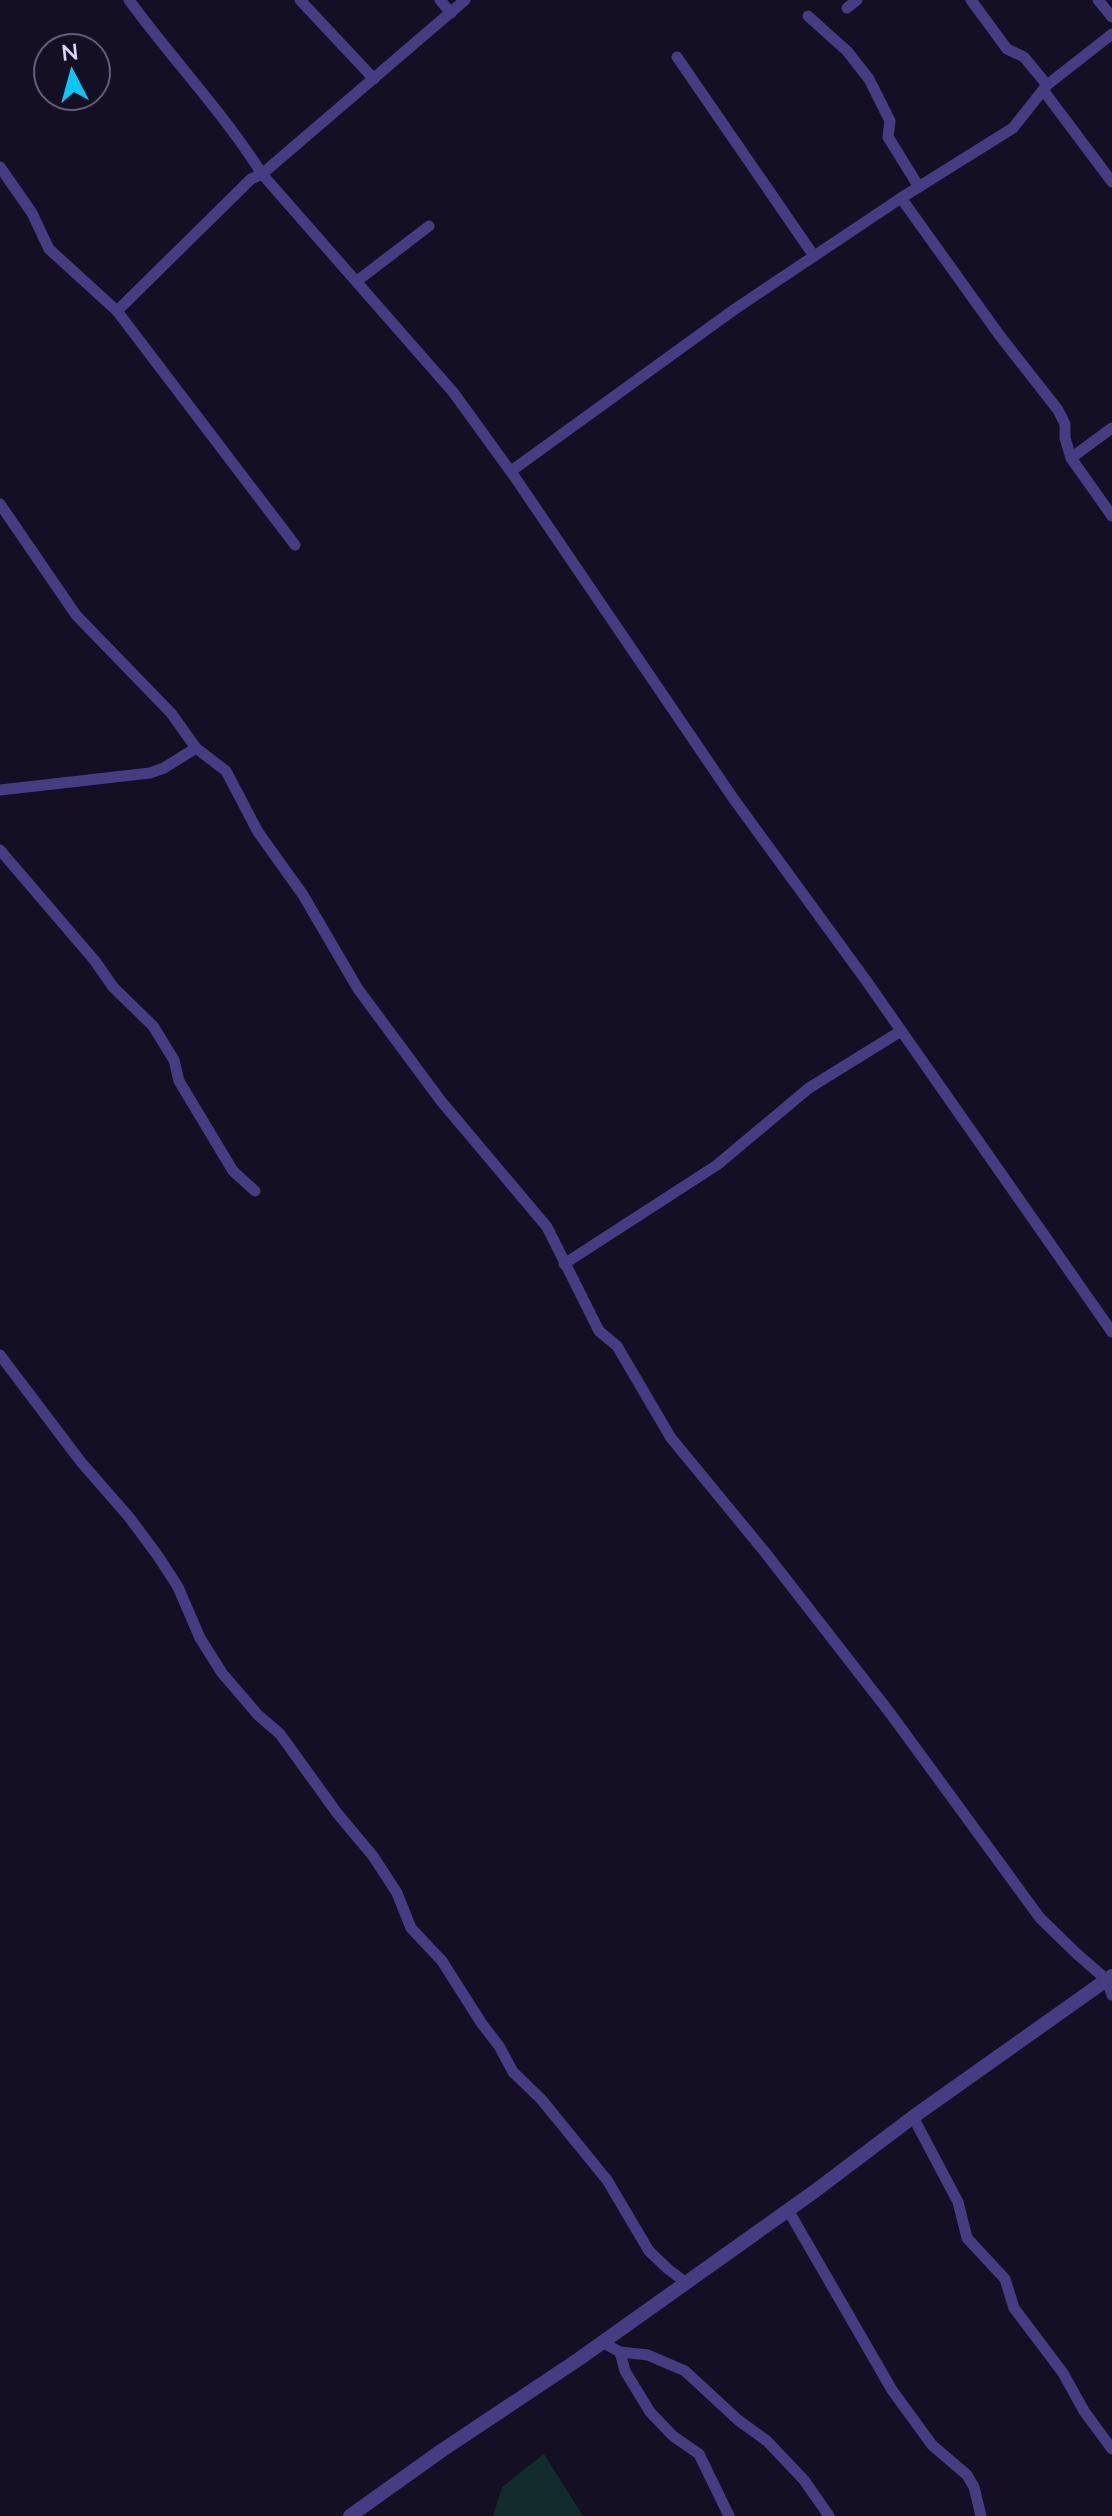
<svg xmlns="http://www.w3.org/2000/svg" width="1112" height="2516" viewBox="0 0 1112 2516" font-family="Lato,sans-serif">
<rect width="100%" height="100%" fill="#150f24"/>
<polygon fill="#122c2e" points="544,2454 583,2516 493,2516 502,2487"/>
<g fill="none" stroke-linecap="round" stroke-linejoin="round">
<g stroke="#453c81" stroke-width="11">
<path d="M129 0C172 59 223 112 262 174L453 392 514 476 733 798 865 979 1112 1332"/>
<polyline points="300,0 374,79"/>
<polyline points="440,0 451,13"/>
<polyline points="971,0 1007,49 1024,57 1047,85"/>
<polyline points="1098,0 1112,17"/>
<polyline points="847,8 857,0"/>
<polyline points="808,16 847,51 869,79 890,121 888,137 919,187"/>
<polyline points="677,57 814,256"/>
<polyline points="1043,90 1112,182"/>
<polyline points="0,167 32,213 49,249 117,311 295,545"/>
<polyline points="901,198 1000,336 1058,410 1065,424 1065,438 1071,458 1112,516"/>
<polyline points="357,281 429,226"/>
<polyline points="117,311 251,179 262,174 465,0"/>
<polyline points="1071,458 1112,428"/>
<polyline points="511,471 735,309 901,198 1013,128 1047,85 1112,34"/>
<polyline points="0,504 76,615 171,713 196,748"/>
<polyline points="0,790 150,773 164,768 196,748 226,771 258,832 303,895 358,989 441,1101 547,1227 599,1331 617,1346 671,1438 764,1551 890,1713 1040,1918 1077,1954 1107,1980 1112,1995"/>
<polyline points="0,850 95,961 113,987 153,1026 174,1060 179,1081 233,1171 255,1191"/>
<polyline points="564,1264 717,1165 809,1088 901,1031"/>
<polyline points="0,1355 81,1462 129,1517 158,1556 178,1587 200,1638 222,1673 258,1715 280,1734 337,1813 373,1856 397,1893 411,1928 442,1961 482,2024 499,2046 513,2072 541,2099 607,2180 649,2251 668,2269 685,2282"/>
<polyline points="913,2117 958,2202 967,2238 1005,2279 1014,2308 1063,2373 1084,2411 1112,2449"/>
<polyline points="788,2210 892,2390 932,2445 967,2475 974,2487 981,2516"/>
<polyline points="602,2342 620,2352 648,2355 685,2371 738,2420 767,2441 804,2480 829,2516"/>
<polyline points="620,2352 625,2371 650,2412 673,2436 699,2454 729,2516"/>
</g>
<polyline stroke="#453c81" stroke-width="14" points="350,2516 441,2451 579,2359 815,2191 913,2117 1112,1976"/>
</g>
<g transform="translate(72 72) rotate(354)"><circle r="38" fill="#150f24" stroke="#655d7b" stroke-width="2"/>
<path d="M0-6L14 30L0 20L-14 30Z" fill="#07c7f6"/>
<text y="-12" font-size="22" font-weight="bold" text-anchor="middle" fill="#dcd3fe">N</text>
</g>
</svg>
